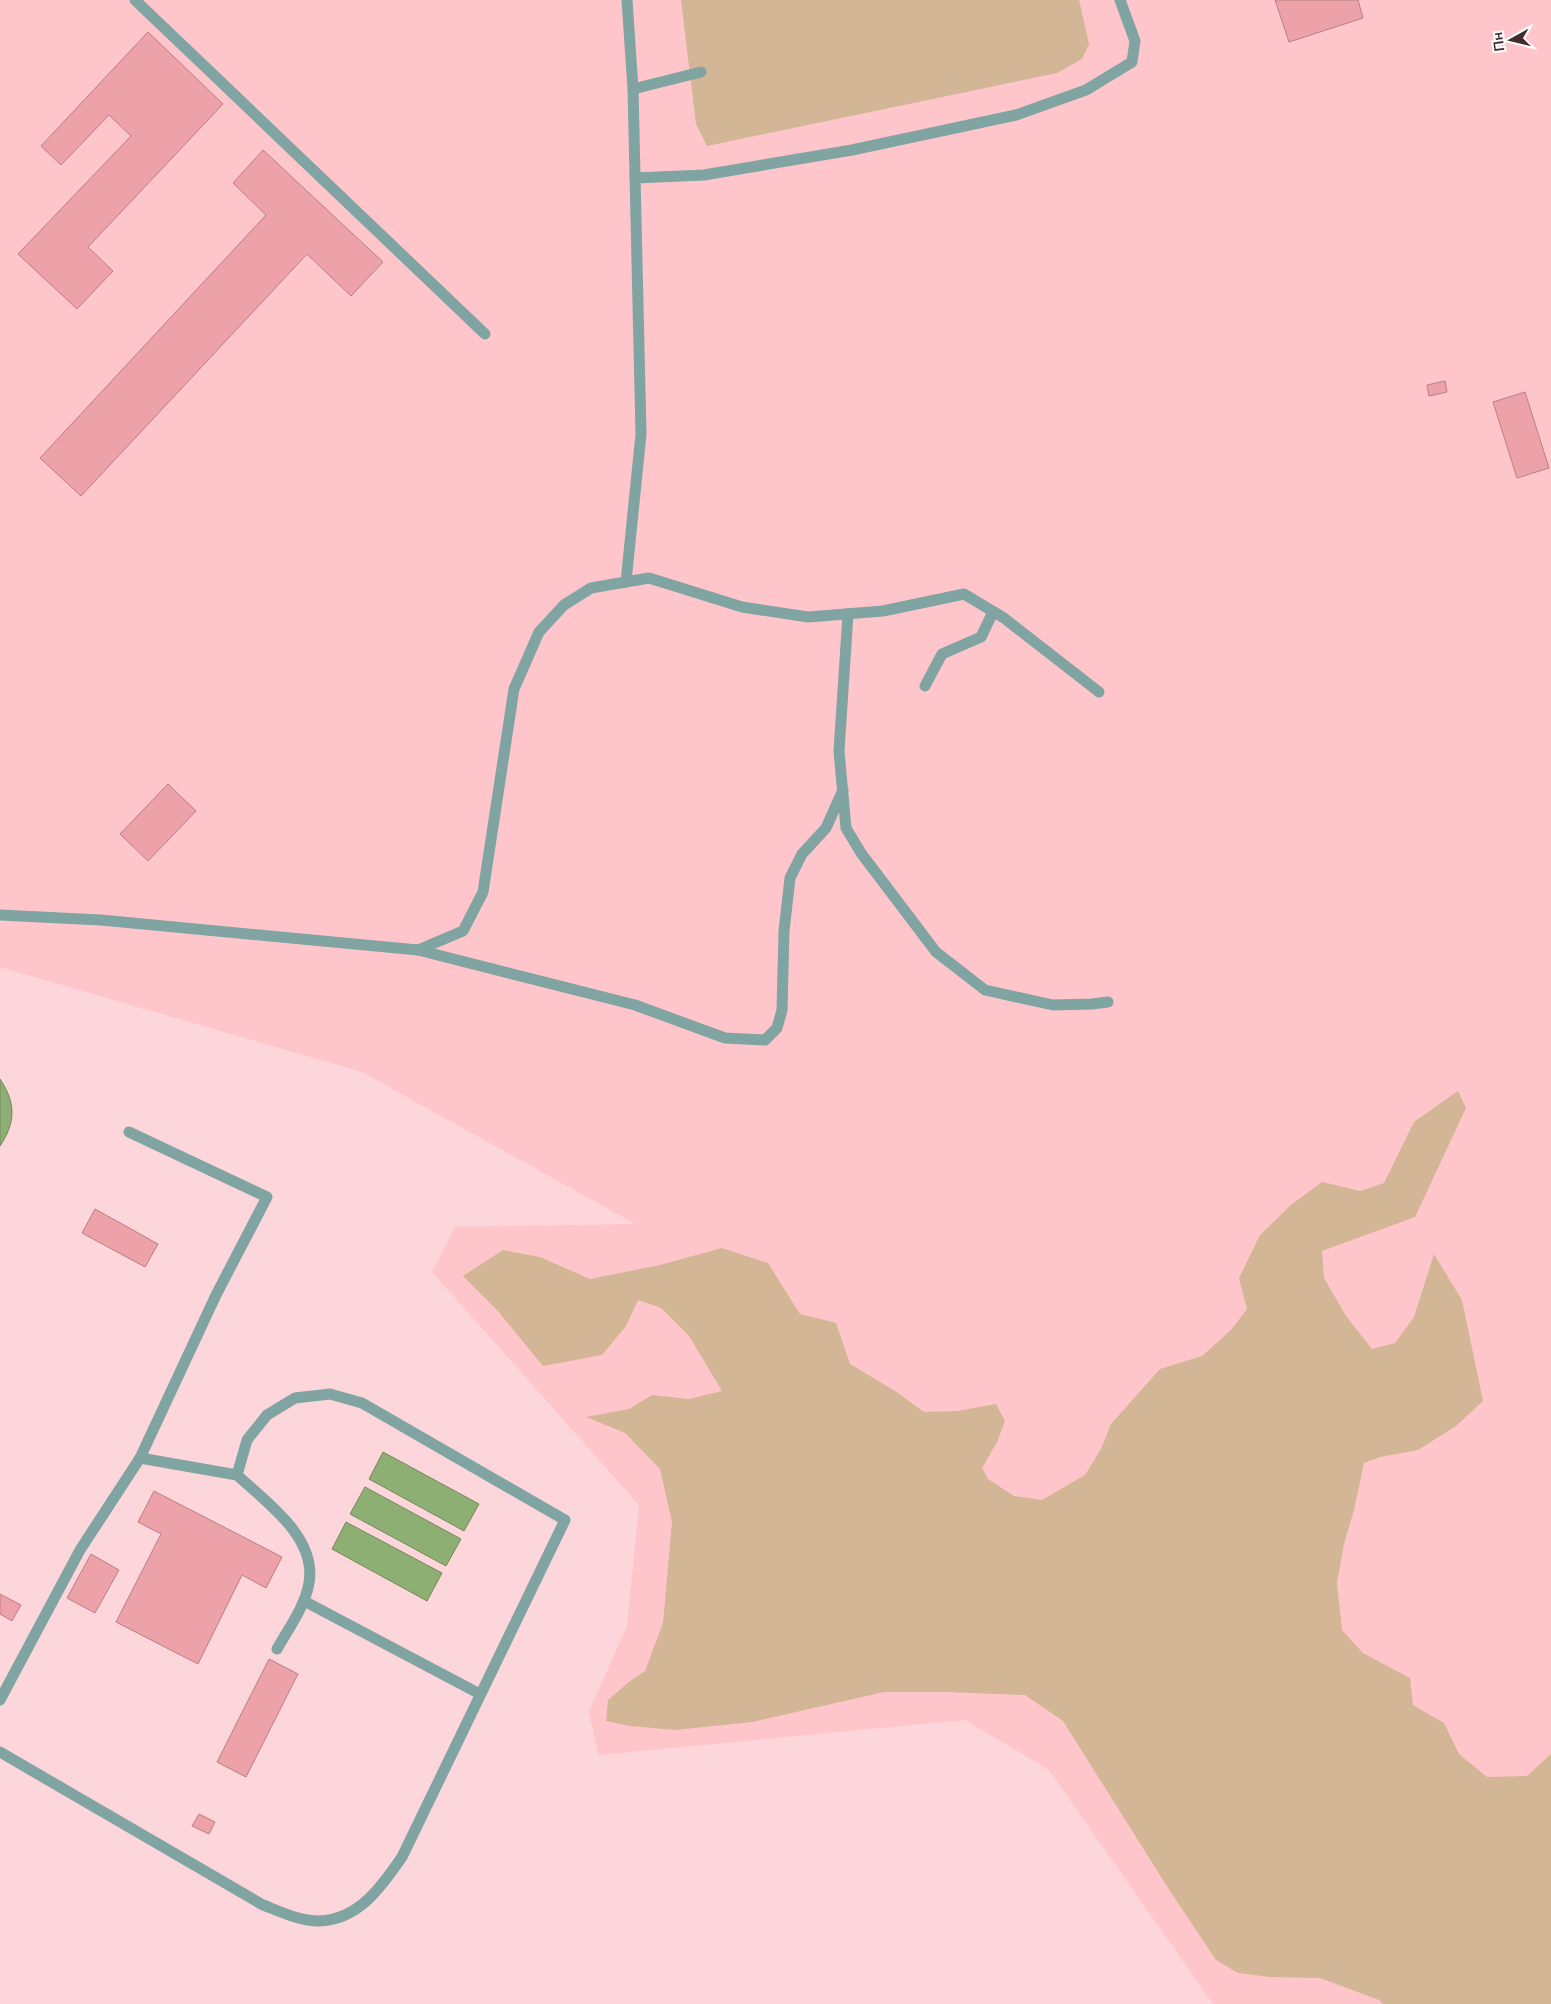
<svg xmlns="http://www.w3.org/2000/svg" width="1551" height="2004" viewBox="0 0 1551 2004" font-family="Mulish,sans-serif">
<rect width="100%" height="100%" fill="#fcd6da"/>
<polygon fill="#fec6cb" points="0,0 1551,0 1551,2004 1213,2004 1049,1770 965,1720 598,1755 589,1711 627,1626 639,1505 432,1272 455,1227 635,1224 362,1072 0,967"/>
<g fill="#d2b695">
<polygon points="681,0 1079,0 1089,44 1082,59 1057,73 707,146 696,124"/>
<polygon points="1458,1091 1466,1108 1415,1217 1322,1251 1324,1278 1346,1316 1372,1349 1395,1343 1414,1317 1434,1254 1462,1300 1483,1401 1456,1426 1418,1450 1380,1457 1364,1463 1354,1510 1344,1544 1337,1583 1342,1630 1363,1653 1410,1678 1413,1705 1444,1723 1459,1754 1487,1777 1527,1776 1551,1754 1551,2004 1383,2004 1379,2000 1320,1978 1270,1977 1238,1973 1216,1960 1170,1891 1063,1721 1025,1695 945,1692 884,1692 752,1722 675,1730 630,1726 606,1721 608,1700 630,1681 645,1671 663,1623 672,1522 660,1469 625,1433 586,1417 629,1409 652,1395 689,1399 722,1391 689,1336 661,1308 638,1300 626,1326 602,1355 543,1366 498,1311 463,1276 503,1250 540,1257 590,1279 660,1265 722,1248 768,1263 800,1314 836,1323 850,1364 895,1391 924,1412 958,1411 996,1404 1005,1421 997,1442 982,1468 988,1479 1014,1496 1042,1500 1085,1475 1101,1449 1111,1424 1160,1369 1202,1356 1231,1330 1247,1309 1239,1278 1260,1235 1292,1204 1322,1182 1360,1191 1384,1183 1414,1122"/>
</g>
<g fill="#8daf73" stroke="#77885e">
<path d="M0 1079C16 1103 16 1122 0 1146Z"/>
<polygon points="383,1452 479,1504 464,1531 369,1479"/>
<polygon points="365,1487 461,1539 446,1566 350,1514"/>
<polygon points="346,1522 442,1573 427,1601 332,1549"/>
</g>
<g fill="#eda2aa" stroke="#b87f85">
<polygon points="1275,0 1358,0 1363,18 1289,42"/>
<polygon points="148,32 223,104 88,247 113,271 77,309 18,254 131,136 109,115 61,165 41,146"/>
<polygon points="263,150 383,262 351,296 307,254 81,496 40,458 266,215 233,183"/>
<polygon points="1445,381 1447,392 1429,396 1427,385"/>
<polygon points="1525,392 1549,468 1517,478 1493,402"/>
<polygon points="168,784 196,811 148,861 120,834"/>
<polygon points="95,1209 158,1244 145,1267 82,1233"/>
<polygon points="154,1491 282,1557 266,1588 242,1575 198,1664 116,1622 161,1534 138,1522"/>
<polygon points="91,1554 119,1570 95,1613 67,1598"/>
<polygon points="0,1594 21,1605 12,1621 0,1614"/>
<polygon points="269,1659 298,1674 246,1777 217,1762"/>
<polygon points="199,1814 215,1822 209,1834 192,1826"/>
</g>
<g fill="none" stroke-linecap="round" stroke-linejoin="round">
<g stroke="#7fa4a2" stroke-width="11">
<polyline points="135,0 485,334"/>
<polyline points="627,0 633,89"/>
<polyline points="635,178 704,175 852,150 1016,115 1086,90 1132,62 1135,41 1120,0"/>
<polyline points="626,582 641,434 633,89 701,72"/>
<polyline points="848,614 839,751 846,828 861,853 936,952 985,990 1053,1005 1092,1004 1108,1002"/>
<polyline points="925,686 942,654 981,637 993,612"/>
<polyline points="0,915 101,920 418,950 463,931 483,892 514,689 539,632 564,605 591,588 649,578 742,607 808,617 883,611 964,594 1004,618 1099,692"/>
<polyline points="418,950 635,1005 725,1038 765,1040 777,1028 782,1010 784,931 790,878 802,854 826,828 843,790"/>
<polyline points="129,1132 267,1197 216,1295 140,1458"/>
<polyline points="304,1601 480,1694"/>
<polyline points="0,1700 80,1550 140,1458 237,1475"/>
<path d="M0 1752 263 1905C281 1912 300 1921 319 1921 359 1920 382 1886 402 1857L565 1520 362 1403 330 1394 295 1398 267 1415 247 1440 237 1475C266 1502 317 1537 309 1583 305 1607 288 1629 277 1649"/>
</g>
</g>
<g transform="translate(1511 40) rotate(262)" stroke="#ffffff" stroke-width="4" paint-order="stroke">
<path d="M0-4L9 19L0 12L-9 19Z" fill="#442c2e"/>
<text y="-8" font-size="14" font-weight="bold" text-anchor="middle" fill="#442c2e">Пн</text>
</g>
</svg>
